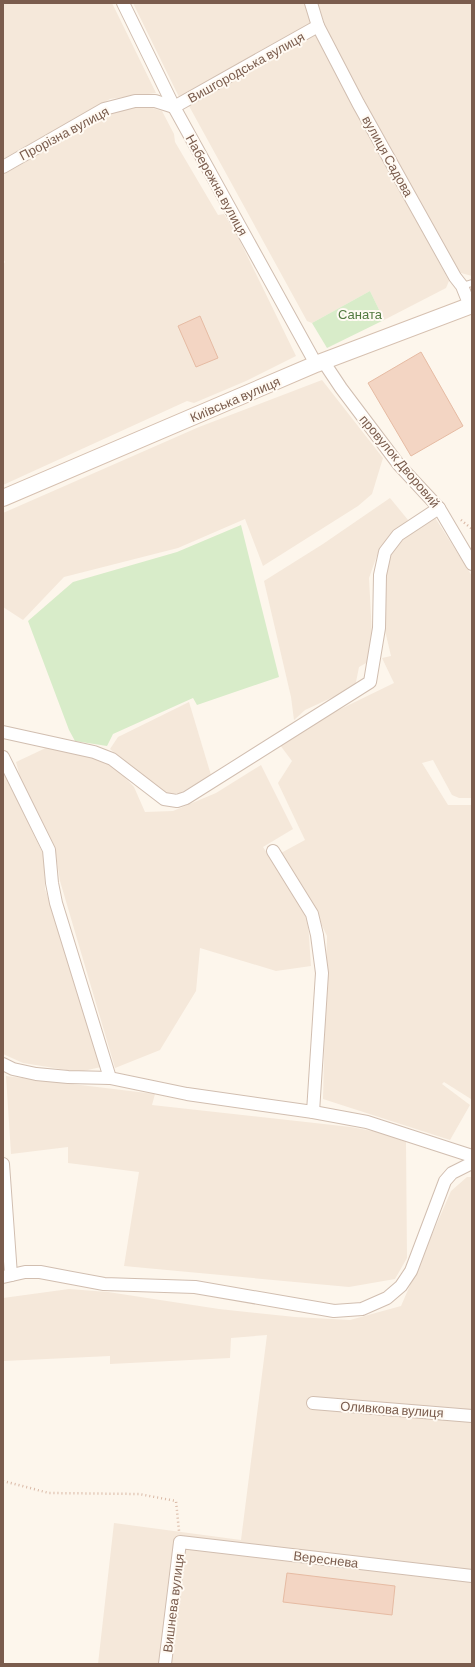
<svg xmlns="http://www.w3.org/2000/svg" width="475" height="1667" viewBox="0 0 475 1667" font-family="Barlow,sans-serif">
<rect width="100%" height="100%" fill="#fdf6ec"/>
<g fill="#f5e8da">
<polygon points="3,3 112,3 156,93 110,99 3,159"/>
<polygon points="133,3 305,3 311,24 180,99"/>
<polygon points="318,3 472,3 472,276 461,273 434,230 361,101 325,26"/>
<polygon points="316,33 449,281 446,288 384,320 370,291 312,323 307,321 189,106"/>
<polygon points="146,106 162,111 174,134 175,142 218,215 224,214 237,235 296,356 246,381 194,403 187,401 3,485 3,265 5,262 3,258 3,175 105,115 126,109"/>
<polygon points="322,380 383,458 372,494 358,506 263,566 245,519 178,548 64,577 23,620 3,607 3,513 199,427"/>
<polygon points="390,498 408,520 380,547 369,578 372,635 368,662 359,667 355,687 305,710 294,720 291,697 264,581 323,544"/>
<polygon points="434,516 472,576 472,798 459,798 452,795 433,760 422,763 448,805 472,805 472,1097 471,1099 444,1082 442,1084 470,1105 450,1140 323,1099 327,936 309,899 281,853 305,840 278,783 292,761 280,745 320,719 394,683 382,658 391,656 383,622 382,584 388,560 397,543"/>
<polygon points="189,702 211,775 180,793 165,794 110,749 118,737"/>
<polygon points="50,746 79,755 94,756 115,767 134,787 145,812 173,811 216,793 261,765 293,829 263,847 295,895 308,922 311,966 276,971 200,948 196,991 160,1050 115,1068 60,881 55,848 23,788 16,762"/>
<polygon points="3,770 44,856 45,889 67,951 101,1067 79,1072 23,1063 3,1054"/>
<polygon points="6,1076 155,1094 152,1105 351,1127 383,1133 406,1142 407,1258 395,1279 349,1287 124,1266 139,1172 68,1163 68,1147 11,1154"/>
<polygon points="467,1177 472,1177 472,1664 98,1664 114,1523 241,1540 267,1335 231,1338 230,1358 110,1364 110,1356 4,1361 3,1298 69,1289 108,1292 219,1309 295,1317 350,1320 401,1306 451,1191"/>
</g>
<g fill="#d8ecc9">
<polygon points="370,291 384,320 327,348 312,323"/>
<polygon points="241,525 279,677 197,705 193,698 113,734 107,746 75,741 69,730 28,621 73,582 177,552"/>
</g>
<g fill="#f3d5c3" stroke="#e6bba3">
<polygon points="200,316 218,358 196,367 178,326"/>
<polygon points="421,352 463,426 411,456 368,383"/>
<polygon points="287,1573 395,1586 392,1615 283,1602"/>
</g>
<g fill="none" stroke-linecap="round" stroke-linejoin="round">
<defs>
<polyline id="lane" points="462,286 472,283"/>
<g id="street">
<polyline points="123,3 174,107 316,364"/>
<polyline points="311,3 318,26 358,103 455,277 462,286 470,306"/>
<polyline points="174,107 318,26"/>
<polyline points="3,167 104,109 135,101 155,101 174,107"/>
<polyline points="323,361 341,388 399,465 439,508 472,564"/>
<polyline points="3,732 94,752 112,759 164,799 177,801 186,798 370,682 379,628 380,575 385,552 398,535 439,508"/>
<polyline points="3,757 49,850 52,883 56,903 110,1078"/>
<polyline points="273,851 312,914 317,935 322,973 313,1112"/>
<polyline points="3,1064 13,1069 36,1074 68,1077 110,1078 187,1094 313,1112 367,1122 472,1156"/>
<polyline points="3,1164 11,1275"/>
<polyline points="3,1277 25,1272 40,1272 104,1284 195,1287 334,1311 362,1309 387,1298 401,1286 411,1271 445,1181 452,1173 472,1163"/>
<polyline points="313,1403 472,1416"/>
<polyline points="165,1664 180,1542 472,1576"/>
</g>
<polyline id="secondary" points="3,498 316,364 472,305"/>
</defs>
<use href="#lane" stroke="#d1beb0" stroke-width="8"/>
<use href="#street" stroke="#d1beb0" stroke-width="14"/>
<use href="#secondary" stroke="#d6c0b0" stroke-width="18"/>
<g stroke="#d9b8a5" stroke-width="2.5" stroke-dasharray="1 3" stroke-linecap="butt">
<polyline points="461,520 472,529"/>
<polyline points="3,1481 49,1493 139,1494 176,1501 179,1531"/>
</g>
<use href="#lane" stroke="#fff" stroke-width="6"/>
<use href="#street" stroke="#fff" stroke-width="12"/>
<use href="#secondary" stroke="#fff" stroke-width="16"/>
</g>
<g text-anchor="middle" stroke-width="4" stroke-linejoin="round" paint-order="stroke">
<g font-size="13" fill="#7a5c4d" stroke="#fffaf3">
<text transform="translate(246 67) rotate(-29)" y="5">Вишгородська вулиця</text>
<text transform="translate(64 133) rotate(-28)" y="5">Прорізна вулиця</text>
<text transform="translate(388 156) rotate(61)" y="5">вулиця Садова</text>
<text transform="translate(217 185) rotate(61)" y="5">Набережна вулиця</text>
<text transform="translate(235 399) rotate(-23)" y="5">Київська вулиця</text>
<text transform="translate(400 461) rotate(50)" y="5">провулок Дворовий</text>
<text transform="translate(392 1409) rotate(4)" y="5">Оливкова вулиця</text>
<text transform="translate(326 1559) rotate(7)" y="5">Вереснева</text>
<text transform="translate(173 1603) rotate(-83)" y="5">Вишнева вулиця</text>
</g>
<g font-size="13" fill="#537a41" stroke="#fffaf3">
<text x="360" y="319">Саната</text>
</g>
</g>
<rect width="475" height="1667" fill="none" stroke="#7a5c4d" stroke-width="8"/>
</svg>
